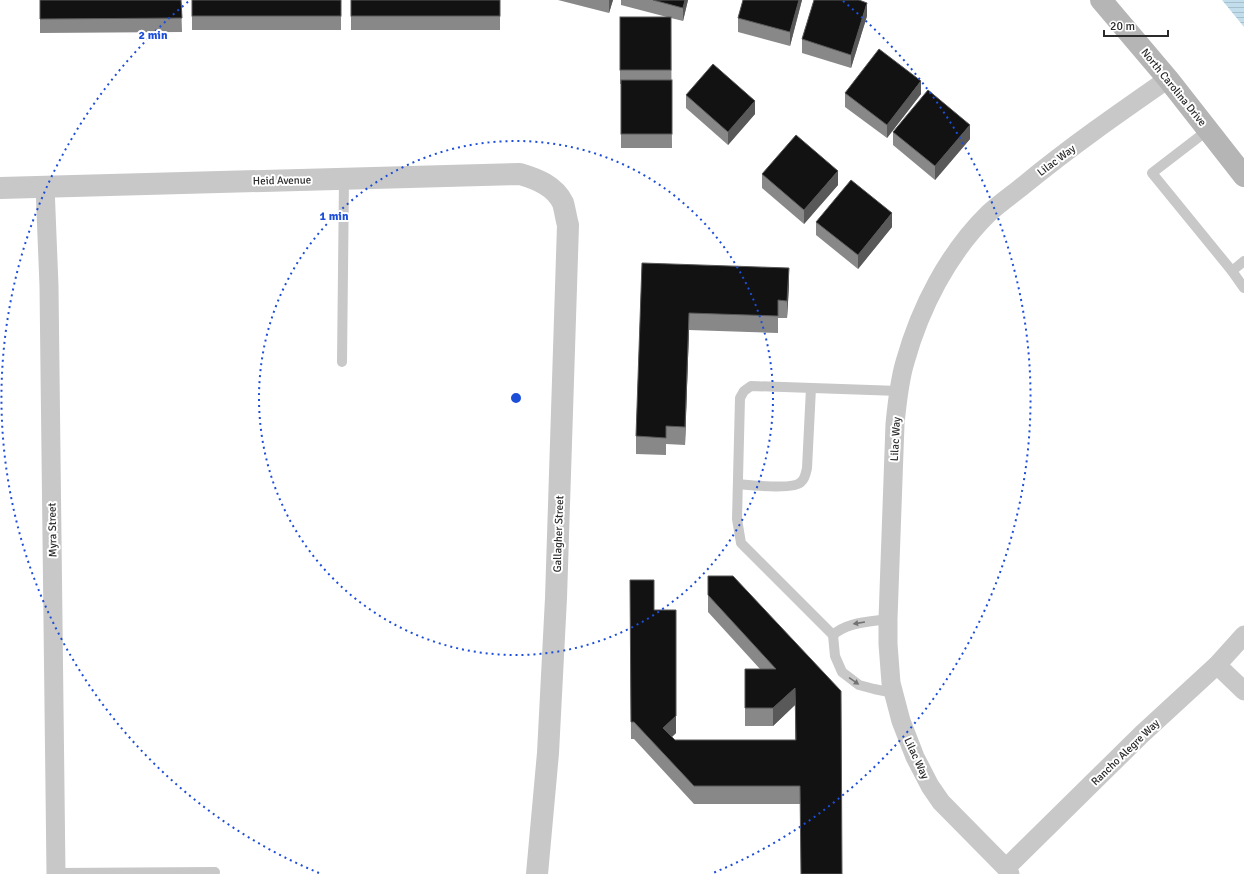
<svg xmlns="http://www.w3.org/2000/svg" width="1244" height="874" viewBox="0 0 1244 874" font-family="Signika,sans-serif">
<defs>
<pattern id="water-rules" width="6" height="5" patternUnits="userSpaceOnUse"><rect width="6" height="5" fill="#c2ddec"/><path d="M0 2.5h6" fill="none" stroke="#a7becb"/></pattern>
</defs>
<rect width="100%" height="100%" fill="#fff"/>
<polygon fill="url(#water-rules)" points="1222,0 1244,0 1244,27"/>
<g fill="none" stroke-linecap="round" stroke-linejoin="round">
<g stroke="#c8c8c8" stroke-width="10">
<polyline points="1208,130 1152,173 1232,271 1244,288"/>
<polyline points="1232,271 1244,261"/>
<polyline points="342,362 344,179"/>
<path d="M738 484C750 485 794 490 801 482 805 479 806 473 807 468L811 388"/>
<path d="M833 635C847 622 869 622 888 619"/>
<polyline points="894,693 874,689 859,685 842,672 835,656 833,635 741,543 737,519 740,398 744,391 751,386 899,391"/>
<polyline points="56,873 215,872"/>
</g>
<g stroke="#c8c8c8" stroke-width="19">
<polyline points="45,186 49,286 56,874"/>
<polyline points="1217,665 1244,691"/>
<polyline points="1006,868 1142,734 1217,665 1244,635"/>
<path d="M1010 874 1006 868 941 802 930 786 915 757 901 721 891 683 888 644V619L895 424C897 404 899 382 905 362 920 308 948 253 989 213 1000 203 1013 194 1024 185 1070 147 1119 113 1168 79"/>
</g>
<path stroke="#c8c8c8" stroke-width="22" d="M0 188 520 174C537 179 555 186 563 203 565 210 566 218 568 225L556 598 548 753 537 874"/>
<polyline stroke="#b5b5b5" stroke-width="22" points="1101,0 1168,79 1244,176"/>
</g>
<g fill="#888">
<polygon points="40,0 181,0 182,32 40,33"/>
<rect x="192" y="0" width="149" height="30"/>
<rect x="351" y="0" width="149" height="30"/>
<polygon points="558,0 613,0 609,13"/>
<polygon points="621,0 688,0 683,21 671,18 672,148 621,148 621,84 620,84 620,17 667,17 621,5"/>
<polygon points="743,0 802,0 790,46 738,32 738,18"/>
<polygon points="867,16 851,68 802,53 802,39"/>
<polygon points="845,93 921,94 887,138 845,107"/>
<polygon points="686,95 755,114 728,145 686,108"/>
<polygon points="893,132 970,139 935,180 893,145"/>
<polygon points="762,174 838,185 804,224 762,188"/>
<polygon points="816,222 892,227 858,269 816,235"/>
<polygon points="642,263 789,286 787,318 778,318 778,333 689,330 685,445 666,444 666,455 636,454 636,436"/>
<polygon points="708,576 841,691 800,804 694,804 634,739 631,739 630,580 654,610 676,733 672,737 675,740 795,740 795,705 773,726 745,726 745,669 760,669 708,612"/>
</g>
<g fill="#595959">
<polygon points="609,0 613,0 609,13"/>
<polygon points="685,0 688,0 683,21 683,8"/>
<polygon points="799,0 802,0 790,46 790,32"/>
<polygon points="867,3 867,16 851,68 851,55"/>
<polygon points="921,81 921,94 887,138 887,125"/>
<polygon points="755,101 755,114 728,145 728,132"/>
<polygon points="970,125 970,139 935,180 935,166"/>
<polygon points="838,171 838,185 804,224 804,210"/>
<polygon points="892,213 892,227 858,269 858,255"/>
<polygon points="789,268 789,286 787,318 787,301"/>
<polygon points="689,313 689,330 685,445 685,427"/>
<polygon points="795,688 795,705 773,726 773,708"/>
<polygon points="676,716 676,733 663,745 663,728"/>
</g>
<g fill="#121212" stroke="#595959">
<polygon points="40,0 181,0 182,18 40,19"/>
<rect x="192" y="0" width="149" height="16"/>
<rect x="351" y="0" width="149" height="16"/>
<polygon points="653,0 685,0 683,8"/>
<polygon points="743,0 799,0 790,32 738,18"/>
<polygon points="814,0 859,0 867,3 851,55 802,39"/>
<rect x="620" y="17" width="51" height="53"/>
<polygon points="879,49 921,81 887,125 845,93"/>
<polygon points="713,64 755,101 728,132 686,95"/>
<rect x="621" y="80" width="51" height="54"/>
<polygon points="928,90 970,125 935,166 893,132"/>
<polygon points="796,135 838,171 804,210 762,174"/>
<polygon points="851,180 892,213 858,255 816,222"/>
<polygon points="642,263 789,268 787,301 778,300 778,316 689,313 685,427 666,426 666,438 636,436"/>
<polygon points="708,576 733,576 841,691 842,874 801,874 800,786 694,786 634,722 631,722 630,580 654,580 654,610 676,610 676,716 663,728 675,740 796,740 795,688 773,708 745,708 745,669 776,669 708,595"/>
</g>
<defs><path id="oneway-solid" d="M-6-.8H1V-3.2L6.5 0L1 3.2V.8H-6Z"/></defs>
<g fill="#727272">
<use href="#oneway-solid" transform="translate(859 623) rotate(171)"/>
<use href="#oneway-solid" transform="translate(854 681) rotate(35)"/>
</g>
<g fill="none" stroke="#1d4ed8" stroke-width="2" stroke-dasharray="2 4">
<circle cx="516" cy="398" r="257"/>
<path d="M319 873A514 514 0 0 1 189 1M843 1A514 514 0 0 1 713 873"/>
</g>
<g text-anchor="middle" stroke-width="4" stroke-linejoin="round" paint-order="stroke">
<g font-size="11" fill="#2b2b2b" stroke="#fff">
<text transform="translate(1174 87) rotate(51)" y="4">North Carolina Drive</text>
<text transform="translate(1056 160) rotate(-37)" y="4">Lilac Way</text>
<text transform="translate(282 180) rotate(-1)" y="4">Heid Avenue</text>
<text transform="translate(895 439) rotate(-87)" y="4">Lilac Way</text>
<text transform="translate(52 530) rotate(-91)" y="4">Myra Street</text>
<text transform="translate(558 534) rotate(-88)" y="4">Gallagher Street</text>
<text transform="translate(1125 752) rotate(-44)" y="4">Rancho Alegre Way</text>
<text transform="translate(917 758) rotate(65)" y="4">Lilac Way</text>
</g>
</g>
<circle cx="516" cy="398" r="6" fill="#1d4ed8" stroke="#fff" stroke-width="2"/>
<g font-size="12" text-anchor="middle" font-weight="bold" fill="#1d4ed8" stroke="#fff" stroke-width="4" stroke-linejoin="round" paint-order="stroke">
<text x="153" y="39">2 min</text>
<text x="334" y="220">1 min</text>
</g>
<path d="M1104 30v6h64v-6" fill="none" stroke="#2b2b2b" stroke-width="2"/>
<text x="1110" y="30" font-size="12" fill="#2b2b2b" stroke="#ffffff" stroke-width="3" paint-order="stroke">20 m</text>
</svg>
